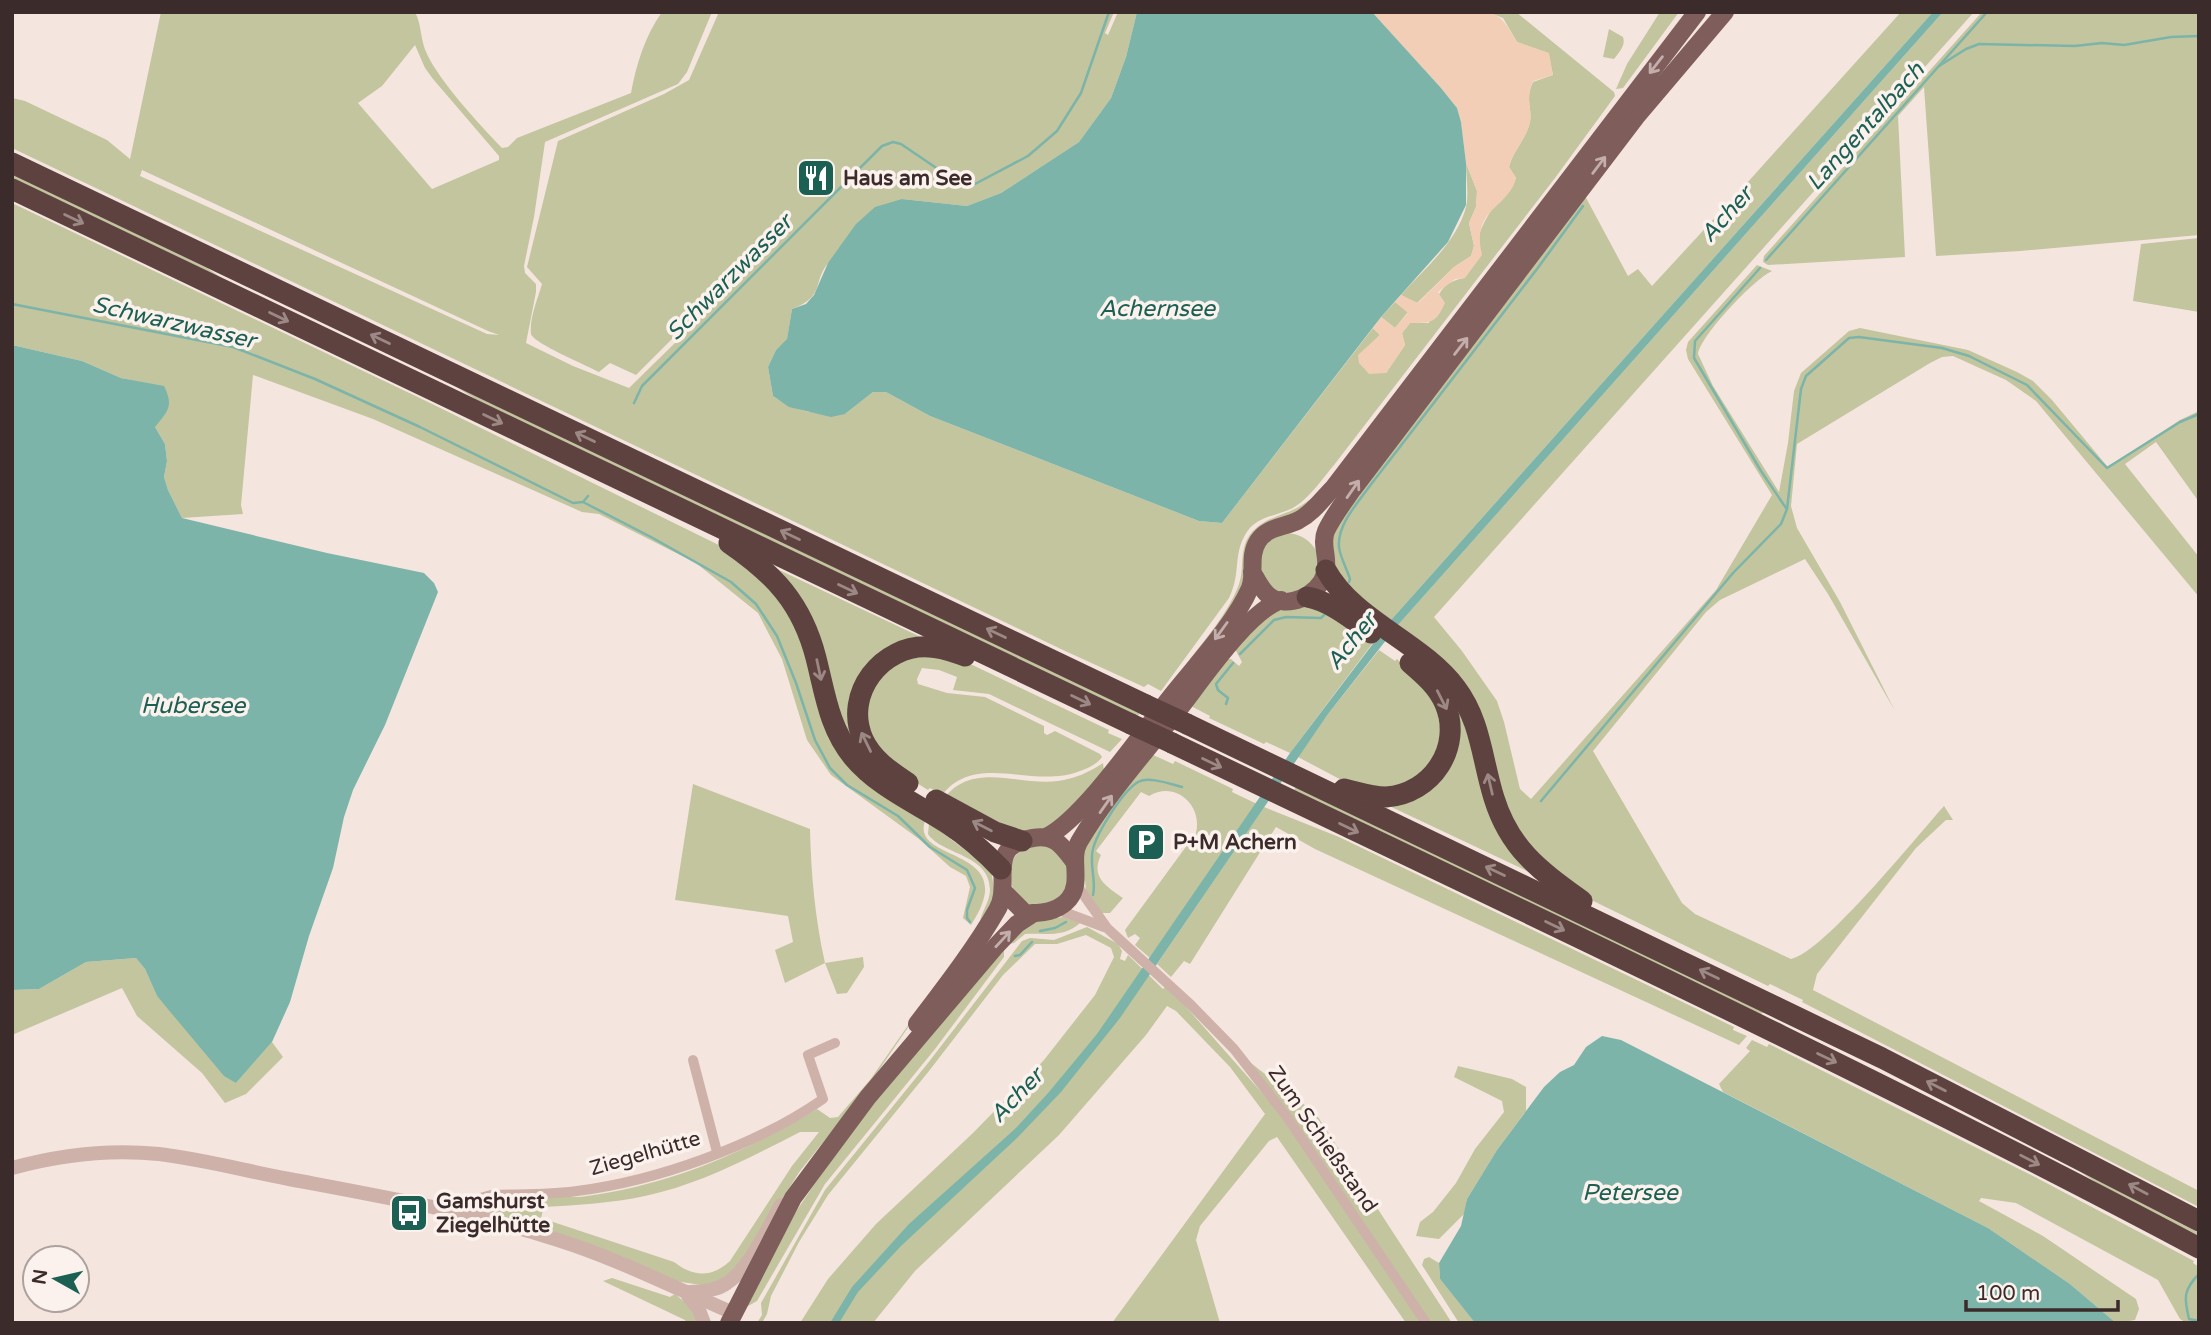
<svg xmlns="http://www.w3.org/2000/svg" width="2211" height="1335" viewBox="0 0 2211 1335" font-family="'Varela Round',sans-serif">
<rect width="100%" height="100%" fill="#f5e5df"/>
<g fill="#c2c59e" fill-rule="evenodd">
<path d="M161 12H415C422 25 420 40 427 54 440 82 480 125 502 148L508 147 517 138 631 93C636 65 645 36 662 12H712L687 72 678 84 545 142 534 217 524 266 525 273 536 284V292L526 343 573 366 629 388 677 341 673 338 636 375 610 363 599 372C588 366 533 343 531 334 529 319 538 298 542 284L527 267 558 141 664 94 689 80 719 12H1114L1105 33 1108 35 1118 12H1137L1126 57 1111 98 1079 142 1001 193 967 206 902 199C878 220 853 239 831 260 811 280 827 296 792 309L787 340 776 350 768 367 773 396C799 414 814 413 845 414L873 392H886L930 416 1199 521 1222 523 1373 328 1380 335 1359 355 1386 373 1405 345 1402 333 1410 323H1429C1435 301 1439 281 1465 278 1472 257 1477 233 1489 214 1498 198 1510 198 1516 178L1509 167C1513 152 1524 141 1529 126 1534 111 1524 100 1533 82L1553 75 1548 53 1517 42 1503 18 1488 12H1516L1614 92 1615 96 1555 178 1334 465C1323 478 1311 496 1296 506 1279 517 1257 514 1245 535 1233 556 1241 574 1229 598L1161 691 1148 684 1144 687 1063 650 12 148V98L25 101 107 140 130 159ZM415 45 425 68 433 79 499 156V160L432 189 358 103 382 86ZM142 170 488 331 499 335 487 334 140 176Z"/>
<polygon points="1660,12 1679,12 1623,88 1616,89 1627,64"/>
<polygon points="1901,12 1933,12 1391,620 1351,592 1335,565 1332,537 1355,496 1584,194 1628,276 1638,269 1652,286 1747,183"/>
<path d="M1943 12H1974L1434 617 1462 651 1497 701 1504 722 1520 789 1531 799 1716 590 1772 495 1688 359 1686 350 1688 342 1757 265 1772 271C1754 279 1701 335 1698 354L1713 386 1779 492 1788 443 1794 391 1801 373 1849 331 1860 328 1968 350 2017 372 2033 381 2052 400 2107 466H2110L2180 420 2199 411V502L2156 442 2125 464 2199 557V597L2036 401 2006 380 1953 356 1942 357 1930 363 1797 444 1791 506 1797 528 1840 602 1895 711 1828 594 1805 559 1720 600 1706 612 1593 751 1682 903 1695 914 1791 959C1823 953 1917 836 1944 806L1953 820H1946L1916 848 1817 974 1813 990 2199 1191V1207L1802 1002 1803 1000 1770 984 1768 986 1581 895 1515 835 1488 755 1398 625Z"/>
<polygon points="1982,12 2199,12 2199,235 2020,251 1936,256 1924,87 1898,116 1905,257 1768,265 1763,262 1764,256"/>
<path d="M1609 29 1623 37C1626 46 1619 52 1614 59L1603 57Z"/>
<path d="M1466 163 1477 191 1476 207 1469 223 1474 246 1471 256 1454 267 1417 303 1401 295C1424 269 1457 242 1466 207 1469 194 1466 177 1466 163Z"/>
<polygon points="12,174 207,268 220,277 12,178"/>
<path d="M12 203 426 401 735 553 792 609 821 702 925 821C910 864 1024 845 971 925L963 918 970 887 966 876 950 867 919 839 831 775 807 740 782 659 758 613 696 563 599 514 582 512 373 419 253 375 241 505 243 514 182 518 168 490 164 477 167 461 165 444 155 427V385L121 378 82 361 12 345Z"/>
<polygon points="2199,238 2199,312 2133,301 2141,244"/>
<polygon points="1395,302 1408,312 1395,328 1381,317"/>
<polygon points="458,388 478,397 1140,713 1138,716 477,400"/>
<path d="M1309 500 1311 502C1306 506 1300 511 1294 515 1284 520 1272 518 1263 525 1234 548 1252 570 1239 593 1226 617 1209 638 1193 660L1190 659C1207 637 1227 614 1238 587 1246 568 1237 548 1253 531 1269 514 1290 516 1309 500Z"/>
<path d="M1283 533C1316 531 1334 570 1305 588 1296 594 1282 592 1272 592 1258 566 1251 548 1283 533Z"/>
<polygon points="777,569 925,639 868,670 865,752 931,807 858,753"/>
<polygon points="1313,605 1372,644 1290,753 1266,742 1264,744 1209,718 1210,716 1189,705 1226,659 1231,659 1239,666 1242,662 1235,649 1262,621 1280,609"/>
<polygon points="1379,650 1395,661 1397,659 1434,693 1444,749 1404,789 1349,784 1298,757 1328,714"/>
<path d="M910 653 962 660 1109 730 1108 733 1122 739 1110 752 989 694 953 690 957 677 939 670 922 668 917 679 918 684 947 693 985 697 1044 726V733L1047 735 1055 731 1100 754 1102 757C1097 764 1089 768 1080 771 1032 790 977 751 942 795L930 788 928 790 893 768 868 739 867 689Z"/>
<polygon points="1452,692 1529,872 1385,804 1432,782"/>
<path d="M1151 754 1173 764 1175 761 1233 789 1232 792 1257 804 1150 958 1135 945 1140 938 1135 934 1128 938 1125 930 1196 833C1203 805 1175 780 1149 796L1141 792 1096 851 1101 855C1090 877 1107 887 1123 898L1110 913H1102L1086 893 1083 852 1099 823Z"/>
<path d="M1103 763 1104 772 1085 794 1049 828 1016 834 945 797C974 761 1019 786 1058 781 1074 779 1090 772 1103 763Z"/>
<path d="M693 784 810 829C811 874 815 918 825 963L863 957 864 967 847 993 837 994 825 963 785 983 775 950 793 942 788 916 675 900Z"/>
<polygon points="1296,787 1764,1012 1761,1014 1294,790"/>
<polygon points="1264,807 1339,837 1695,1008 1734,1027 1733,1030 1747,1036 1739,1045 1315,849 1276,827 1190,964 1184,961 1171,977 1157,964"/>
<path d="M929 823 991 869 995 896 980 921C982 911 990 901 990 890 990 854 942 855 928 834Z"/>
<path d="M1053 844C1057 851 1065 859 1067 867 1082 905 1006 928 1011 869 1012 847 1035 846 1053 844Z"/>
<path d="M1064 917 1080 923C1064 938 1045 933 1025 934L1014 943 1009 944C1021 924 1041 919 1064 917Z"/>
<polygon points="1087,927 1118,944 1122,951 1120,959 1125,961 1128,955 1163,989 1165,987 1180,1000 1277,1110 1247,1060 1316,1114 1452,1323 1406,1323 1277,1137 1269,1141 1200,1226 1196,1240 1220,1323 1112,1323 1265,1114 1230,1067 1176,1011 1167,1006 1146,1035 1059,1135 915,1271 873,1323 800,1323 828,1279 876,1224 973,1133 1044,1060 1095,995 1114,957 1111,948 1086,935 1057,944 1035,944 1003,975 929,1071 828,1195 799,1242 771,1296 767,1314 762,1323 757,1323 762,1315 761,1303 825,1190 928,1063 1022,941 1030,938 1054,940"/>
<path d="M976 928 868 1086 800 1171 750 1249 731 1273 714 1283 701 1285 675 1281 482 1210 485 1203 490 1200C511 1199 533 1196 555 1196 565 1196 576 1198 587 1196 670 1185 746 1152 817 1109L830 1118 838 1117 870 1080ZM800 1132H819L792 1166 730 1261C712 1278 693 1277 674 1262L541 1218 544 1207C578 1205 612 1203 645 1196 699 1185 751 1157 800 1132Z"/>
<polygon points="1004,949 1004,957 935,1049 825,1184 757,1301 748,1306 746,1305 795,1213 855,1124"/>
<polygon points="136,958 145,969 157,996 236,1083 272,1042 283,1057 246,1094 225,1103 202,1073 137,1016 122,988 12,1035 12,990 39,989 86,962"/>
<polygon points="1752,1040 1767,1047 1769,1044 2035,1177 2194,1261 2193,1263 2199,1267 2199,1323 2187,1323 2180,1319 2158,1280 2016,1203 1981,1198 1979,1201 2043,1236 2136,1299 2139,1309 2135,1320 2116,1323 2070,1284 1988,1228 1723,1092 1719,1084 1750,1051 1746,1048"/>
<polygon points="1458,1066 1512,1079 1526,1087 1526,1111 1497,1150 1467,1199 1464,1214 1439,1239 1416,1236 1420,1222 1433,1212 1456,1183 1475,1149 1504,1112 1502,1101 1454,1077"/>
<polygon points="2079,1171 2199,1233 2199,1237 2100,1185"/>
<polygon points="1429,1257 1439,1263 1440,1279 1475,1323 1459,1323 1422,1265 1424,1259"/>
<polygon points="612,1278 670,1297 675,1294 688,1305 699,1323 686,1323 685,1320 603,1281"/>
</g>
<path fill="#f1ceb5" d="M1372 12H1488C1505 17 1508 29 1517 42L1549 53 1553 75 1533 81C1524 100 1534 110 1529 126 1524 141 1513 152 1509 167L1516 178C1506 212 1471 207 1482 255L1465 278 1455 279 1438 292 1445 303C1436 323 1432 323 1410 323L1402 333 1405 345 1386 373 1369 374 1359 363 1358 355 1380 335 1373 328 1381 317 1395 328 1408 313 1395 302 1401 295 1418 303 1454 267 1471 256 1474 246 1469 223 1476 207 1477 191 1466 163 1461 122 1457 108 1441 88Z"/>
<g fill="#7cb4a9">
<polygon points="1137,12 1372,12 1441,88 1457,108 1461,122 1466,163 1466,205 1448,242 1381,317 1222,523 1199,521 930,416 886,392 873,392 845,414 831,417 789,407 773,396 768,367 776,350 787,339 792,309 806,304 814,295 828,263 856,224 875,207 902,199 967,206 1001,193 1079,142 1111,98 1126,57"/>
<polygon points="1933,12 1943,12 1398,625 1328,714 1120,1018 1061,1092 1017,1138 901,1246 858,1292 839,1323 830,1323 852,1287 909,1224 1016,1128 1049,1092 1097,1034 1290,753 1391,620"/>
<path d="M12 345 82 361 121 378 164 386C174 406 168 411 155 427L165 444 167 461 164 477 168 490 182 518 327 553 424 573 434 583 438 592 385 725 353 790 344 817 333 868 309 936 290 1002 272 1042 236 1083 224 1076 157 996 145 969 136 958 86 962 39 989 12 990Z"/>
<polygon points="1602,1036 1621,1040 1988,1228 2070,1284 2116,1323 1475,1323 1440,1279 1439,1263 1461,1226 1467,1199 1497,1150 1544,1087 1560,1072 1574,1065 1586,1047"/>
</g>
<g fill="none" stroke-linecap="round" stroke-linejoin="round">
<g stroke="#7cb4a9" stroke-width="2.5">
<polyline points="1939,66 1966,49 1979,44 2075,46 2102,43 2124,45 2171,37 2199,36"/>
<polyline points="1766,260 1987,12"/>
<polyline points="1760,268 1695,341 1694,358 1761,471 1786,508"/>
<polyline points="12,304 233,347 315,379 420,427 573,503 583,502 588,496"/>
<polyline points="634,403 642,386 882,146 893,142 901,144 957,182 975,184 1028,156 1057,131 1081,93 1109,12"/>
<polyline points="583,502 651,537 731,582 756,604 777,636 796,683 815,740 830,768 847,785 898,816 930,847 967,870 975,888 967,910 967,918 970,922"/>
<path d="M1349 582 1350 579C1347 569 1340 557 1339 547 1337 525 1357 504 1369 487L1537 269 1583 206"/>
<polyline points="1240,654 1274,620 1286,617 1321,618 1325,614"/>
<polyline points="1226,704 1228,698 1218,690 1216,684 1233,663"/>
<polyline points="1541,801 1733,573 1781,524 1787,509 1801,389 1806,376 1849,338 1859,337 1942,348 1969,356 2027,385 2107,468 2180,422 2199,414"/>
<path d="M1093 895C1096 882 1091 870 1092 856 1092 838 1123 791 1138 782 1149 776 1170 784 1182 787"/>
<polyline points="1040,931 1055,928 1066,922"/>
<polyline points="1015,956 1020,955 1032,942"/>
<path d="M2199 1274C2183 1290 2184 1298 2189 1319L2199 1321"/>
</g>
<g stroke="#ceb2aa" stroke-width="10">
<polyline points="1076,884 1107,928 1191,1005 1234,1049 1287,1117 1426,1323"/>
<polyline points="1056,909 1104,927"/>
<polyline points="693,1060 717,1152"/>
<path d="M466 1216 480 1198 491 1195C519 1194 549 1195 577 1191 657 1181 757 1145 823 1099L808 1055 835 1043"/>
</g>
<g stroke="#ceb2aa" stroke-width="14">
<path d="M12 1168C59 1155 110 1149 159 1154 202 1159 246 1171 289 1179 379 1196 471 1212 558 1240 618 1259 675 1288 733 1313"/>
<path d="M690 1292C703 1291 716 1291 727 1283 750 1268 767 1229 781 1205"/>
<polyline points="688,1296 699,1310 704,1323"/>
</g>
<g stroke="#7e5d5a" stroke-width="18">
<path d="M1252 572C1257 579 1261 589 1268 595 1287 611 1319 595 1325 574 1330 559 1320 545 1326 531 1333 516 1344 502 1353 489L1636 117 1725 12"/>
<path d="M1046 837C1083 819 1141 734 1169 699 1194 667 1234 625 1250 588 1256 572 1248 557 1258 541 1268 526 1284 528 1299 520 1313 513 1323 498 1334 487L1697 12"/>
<path d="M1003 891 1025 913C1042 914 1058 912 1069 899 1083 881 1069 860 1079 842 1106 796 1143 755 1176 713 1200 683 1246 613 1281 600"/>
<path d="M917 1024C945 987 974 950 997 910 1013 884 984 846 1033 838 1056 834 1063 847 1075 863"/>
<polyline points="729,1323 793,1198 868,1097 996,946 1017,924 1034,913"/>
</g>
<g stroke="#5d4240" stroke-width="21">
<polyline points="12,163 1146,705"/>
<polyline points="12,189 1131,724"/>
<path d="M729 543C774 574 802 603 816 658 825 693 829 728 853 757 878 787 916 803 948 824 968 837 985 852 1001 869"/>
<path d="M1326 570C1354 621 1422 642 1456 688 1481 721 1482 760 1494 798 1510 850 1541 871 1582 901"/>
<path d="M1307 597C1330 601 1352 619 1371 633"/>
<polyline points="1187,724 1882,1058 2199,1221"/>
<path d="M1172 743C1516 908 1862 1069 2199 1248"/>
<path d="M908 783C890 771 872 759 863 739 843 694 882 644 929 647 941 647 953 652 965 656"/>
<path d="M1344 789C1357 792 1372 797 1386 797 1432 794 1463 747 1445 704 1438 687 1424 675 1410 663"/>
<polyline points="936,800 995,832 1022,841"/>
</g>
<g stroke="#5d4240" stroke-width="21">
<polyline points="1146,705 1187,724"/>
<polyline points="1131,724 1172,743"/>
</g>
</g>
<defs><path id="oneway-shaft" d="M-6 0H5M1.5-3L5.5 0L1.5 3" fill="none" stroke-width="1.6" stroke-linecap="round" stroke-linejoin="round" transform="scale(1.75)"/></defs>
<g stroke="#c3aeab">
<use href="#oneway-shaft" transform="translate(1656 65) rotate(128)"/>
<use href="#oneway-shaft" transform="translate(1599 165) rotate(-53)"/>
<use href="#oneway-shaft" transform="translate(1461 346) rotate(-52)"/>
<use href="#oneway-shaft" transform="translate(1353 489) rotate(-55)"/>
<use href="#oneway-shaft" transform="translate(1221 631) rotate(126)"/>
<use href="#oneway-shaft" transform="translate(1106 804) rotate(-55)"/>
<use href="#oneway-shaft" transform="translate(1003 939) rotate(-47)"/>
</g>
<g stroke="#9c8885">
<use href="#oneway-shaft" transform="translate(74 219) rotate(26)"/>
<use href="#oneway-shaft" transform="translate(279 317) rotate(26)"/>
<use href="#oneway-shaft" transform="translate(380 339) rotate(-154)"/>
<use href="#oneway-shaft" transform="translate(493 419) rotate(26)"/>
<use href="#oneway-shaft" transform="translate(585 437) rotate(-154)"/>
<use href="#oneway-shaft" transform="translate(790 535) rotate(-154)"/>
<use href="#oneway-shaft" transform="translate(848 589) rotate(25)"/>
<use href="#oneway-shaft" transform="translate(996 633) rotate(-154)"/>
<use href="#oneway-shaft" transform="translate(819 670) rotate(78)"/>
<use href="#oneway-shaft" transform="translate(1081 700) rotate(26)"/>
<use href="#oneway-shaft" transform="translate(1442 700) rotate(63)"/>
<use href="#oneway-shaft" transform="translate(866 742) rotate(-116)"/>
<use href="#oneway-shaft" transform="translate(1212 763) rotate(26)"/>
<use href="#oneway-shaft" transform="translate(1490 784) rotate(-103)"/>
<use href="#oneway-shaft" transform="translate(982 826) rotate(-153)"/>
<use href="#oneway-shaft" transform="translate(1349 828) rotate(26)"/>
<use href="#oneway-shaft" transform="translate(1495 871) rotate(-155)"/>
<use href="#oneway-shaft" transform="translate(1555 926) rotate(26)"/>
<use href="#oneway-shaft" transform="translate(1709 974) rotate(-154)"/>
<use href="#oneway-shaft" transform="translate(1827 1058) rotate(26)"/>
<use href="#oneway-shaft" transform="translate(1936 1086) rotate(-153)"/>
<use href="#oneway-shaft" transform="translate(2030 1160) rotate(27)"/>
<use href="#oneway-shaft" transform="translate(2138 1189) rotate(-152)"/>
</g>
<defs>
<symbol id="restaurant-square" viewBox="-11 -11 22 22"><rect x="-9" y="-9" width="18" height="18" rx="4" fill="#1c6054" stroke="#fbf1ed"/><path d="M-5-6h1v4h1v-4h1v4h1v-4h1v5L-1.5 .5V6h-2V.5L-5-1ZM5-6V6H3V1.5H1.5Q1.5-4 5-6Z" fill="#fff"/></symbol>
<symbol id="parking-square" viewBox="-11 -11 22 22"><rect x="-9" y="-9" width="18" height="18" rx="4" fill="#1c6054" stroke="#fbf1ed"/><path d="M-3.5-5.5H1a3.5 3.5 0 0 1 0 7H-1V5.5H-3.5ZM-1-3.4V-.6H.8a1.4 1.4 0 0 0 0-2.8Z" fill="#fff"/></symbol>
<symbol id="bus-square" viewBox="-11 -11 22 22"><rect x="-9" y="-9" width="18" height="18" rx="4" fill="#1c6054" stroke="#fbf1ed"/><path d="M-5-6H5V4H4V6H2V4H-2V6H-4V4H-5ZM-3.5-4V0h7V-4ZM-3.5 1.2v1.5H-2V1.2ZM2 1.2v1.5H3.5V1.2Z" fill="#fff"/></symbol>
</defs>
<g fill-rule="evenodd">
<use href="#restaurant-square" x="794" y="156" width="44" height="44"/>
<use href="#parking-square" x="1124" y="820" width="44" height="44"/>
<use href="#bus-square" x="387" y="1191" width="44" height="44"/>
</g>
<g text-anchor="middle" stroke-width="7" stroke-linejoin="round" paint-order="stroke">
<g font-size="21" font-weight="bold" fill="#3b2b2a" stroke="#fbf1ed" text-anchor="start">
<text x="843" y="185">Haus am See</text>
<text x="1173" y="849">P+M Achern</text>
<text x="436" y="1208">Gamshurst<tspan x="436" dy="24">Ziegelhütte</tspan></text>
</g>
<g font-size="21" fill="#3b2b2a" stroke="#fbf1ed">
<text transform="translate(1323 1139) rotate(55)" y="7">Zum Schießstand</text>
<text transform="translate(645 1153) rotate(-16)" y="7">Ziegelhütte</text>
</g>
<g font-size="23" font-style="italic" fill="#1c6054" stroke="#fbf1ed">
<text transform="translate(1865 126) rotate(-48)" y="8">Langentalbach</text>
<text transform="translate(1726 214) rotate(-48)" y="8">Acher</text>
<text transform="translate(729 277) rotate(-45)" y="8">Schwarzwasser</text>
<text x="1157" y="316">Achernsee</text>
<text transform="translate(174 322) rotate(13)" y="8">Schwarzwasser</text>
<text transform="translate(1351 641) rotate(-51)" y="8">Acher</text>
<text x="193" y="713">Hubersee</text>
<text transform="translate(1016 1095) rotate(-46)" y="8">Acher</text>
<text x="1630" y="1200">Petersee</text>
</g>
</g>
<rect width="2211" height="1335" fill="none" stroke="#3b2b2a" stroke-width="28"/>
<g transform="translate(56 1279) rotate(278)"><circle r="33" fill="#fbf1ed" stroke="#aea29f" stroke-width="2"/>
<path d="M0-5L12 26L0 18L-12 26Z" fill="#1c6054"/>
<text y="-10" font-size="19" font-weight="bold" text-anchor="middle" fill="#3b2b2a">N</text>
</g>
<path d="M1966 1300v10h152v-10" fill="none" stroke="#3b2b2a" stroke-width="3.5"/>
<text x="1976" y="1300" font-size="21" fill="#3b2b2a" stroke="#fbf1ed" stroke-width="5" paint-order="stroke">100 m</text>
</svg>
